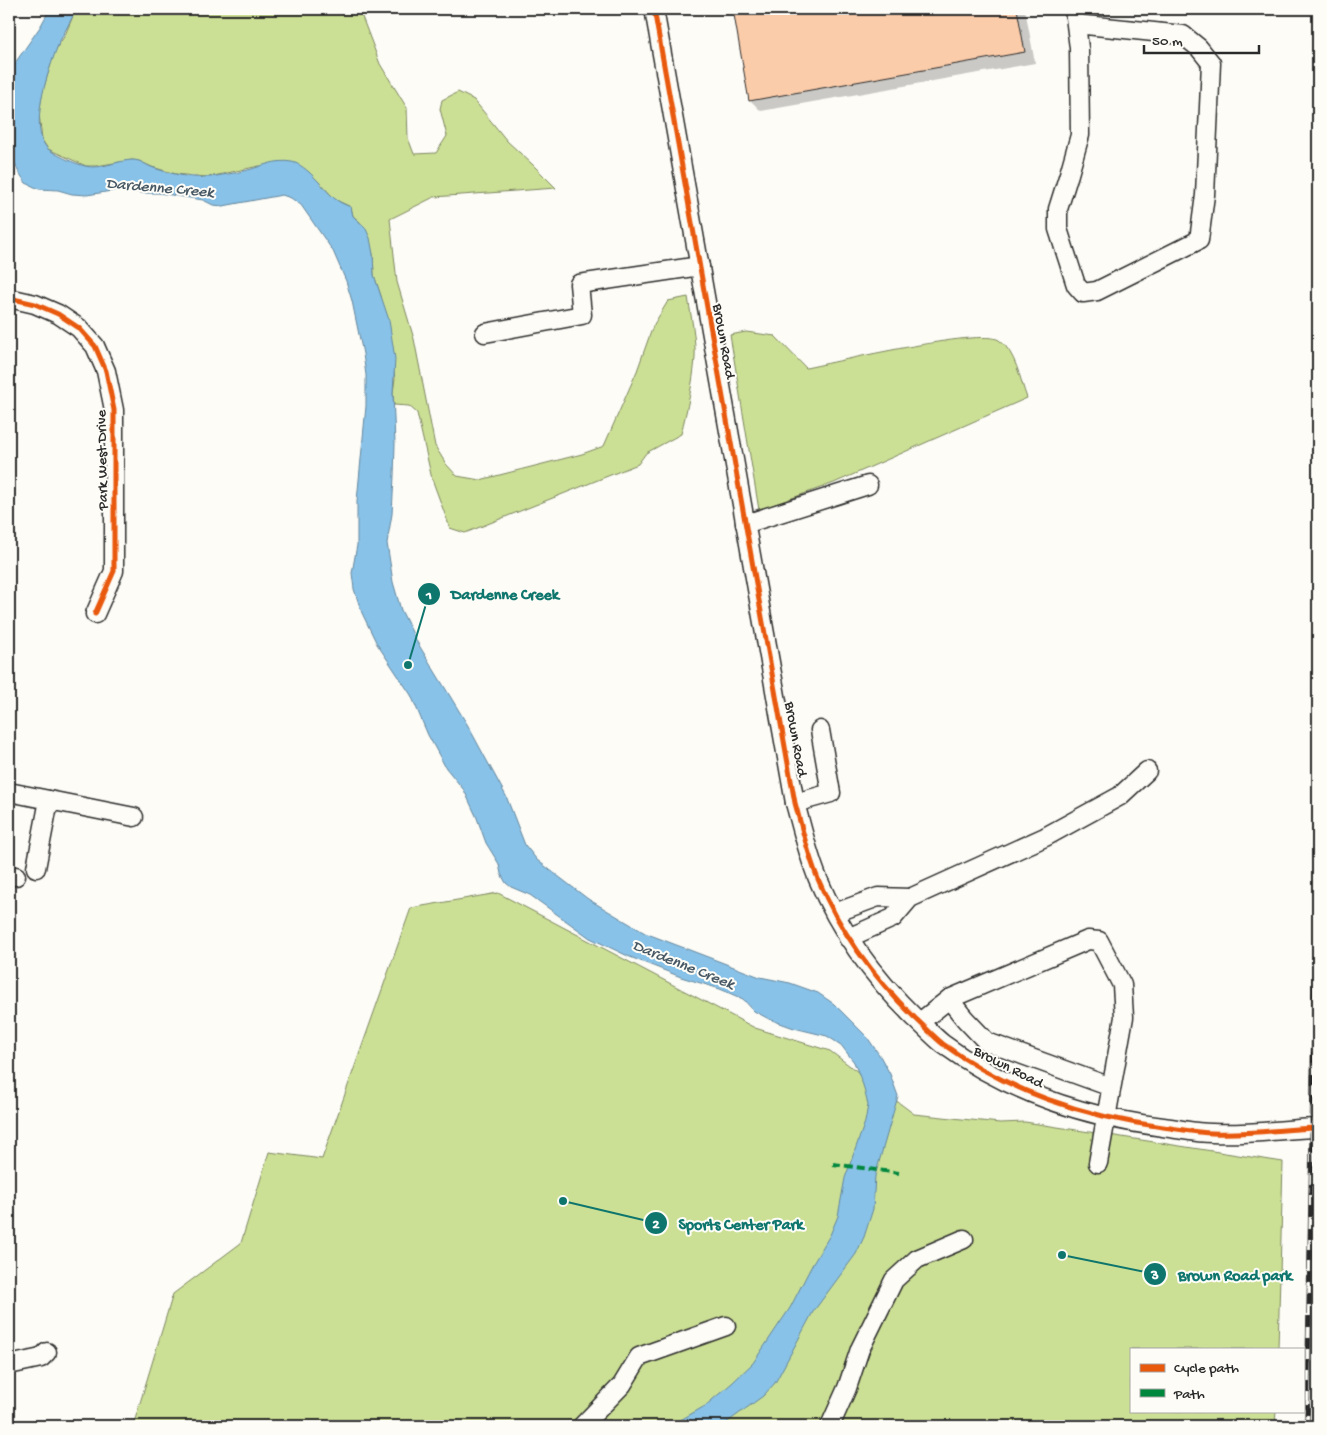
<svg xmlns="http://www.w3.org/2000/svg" width="1327" height="1435" viewBox="0 0 1327 1435" font-family="'Gochi Hand',sans-serif">
<rect width="100%" height="100%" fill="#fdfcf7"/>
<filter id="ink" filterUnits="userSpaceOnUse"><feTurbulence type="fractalNoise" baseFrequency=".02" numOctaves="2"/><feDisplacementMap in="SourceGraphic" scale="10" xChannelSelector="R" yChannelSelector="G"/><feConvolveMatrix kernelMatrix="1 2 1 2 8 2 1 2 1" color-interpolation-filters="sRGB"/></filter>
<g filter="url(#ink)">
<g fill="#cce095" stroke="#7c8660">
<path d="M76 9H359L380 64 407 108 408 138 414 154 436 153 447 136 440 109 442 100 458 92 474 100 507 141 532 164 556 188 434 197 390 219 397 282 414 339 435 446 446 464 457 476 480 480 582 454 604 446 637 371 653 326 668 301 688 297C691 317 696 338 695 358 693 384 687 409 681 434L646 453 638 464 465 533 450 528 432 479 417 413 409 406 394 405 393 393 395 378 381 296 374 275 373 254 360 222 353 216 351 207 336 200 309 172 259 166 209 177 194 176 176 174 152 167 139 161 132 160 96 166H86L48 149 42 140 39 113 43 90 55 51 65 35Z"/>
<path d="M746 332 775 336 806 368C836 362 980 328 999 340 1016 352 1020 380 1027 398L834 483 759 510 730 335Z"/>
<polygon points="498,893 755,1028 830,1051 914,1114 1000,1123 1025,1122 1283,1162 1278,1349 1131,1349 1131,1411 1276,1411 1275,1426 133,1426 173,1294 241,1243 269,1152 322,1159 411,908"/>
</g>
<path fill="#89c2e8" stroke="#63869c" d="M50 9H76C70 24 60 38 55 53 47 75 29 128 47 148 53 154 76 164 85 166 100 170 118 160 133 160 141 160 147 166 154 168 172 174 192 179 210 177 222 175 236 173 248 170 263 166 275 159 292 162 307 165 323 188 334 198 339 202 345 205 351 207L353 216 365 227 370 238 373 254 374 275 389 320 395 359 393 393 395 444 394 476 392 514 387 543 393 582 401 610 417 642 467 724 506 796 525 845 537 860 588 899 645 933 760 977 790 983 818 993 834 1004 867 1037 880 1056 890 1074 898 1096 875 1176 873 1209 864 1237 856 1254 813 1312 775 1383 763 1396 722 1426H670L705 1406 732 1383 753 1363 790 1308 811 1267 830 1235 838 1216 845 1178 865 1122 868 1105 863 1085 854 1062 841 1045 827 1036 794 1028 769 1019 754 1011 743 999 720 989 681 977 630 957 590 938 530 895 511 887 506 883 501 874 499 864 486 843 477 818 464 790 446 768 428 735 411 695 377 644 362 613 354 589 352 573 357 545V501L366 406V375L363 354 352 301 346 281 333 251 301 205 291 198 282 195 223 206 213 205 203 200 159 193H141L129 190H118L87 195 72 194 58 190 39 189 26 183 18 171 10 151 9 87 15 63 40 27Z"/>
<polygon fill="#0003" points="734,9 1025,9 1035,63 761,111 750,100"/>
<polygon fill="#fbccaa" stroke="#2b2b2b" points="733,9 1017,9 1025,52 749,101"/>
<g fill="none" stroke-linecap="round" stroke-linejoin="round">
<defs>
<g id="minor">
<path d="M654 9 795 803C802 828 808 855 818 879 840 932 874 978 915 1018 924 1026 933 1036 943 1044 1007 1091 1085 1117 1163 1127 1180 1129 1196 1133 1212 1133 1248 1135 1283 1129 1318 1128"/>
<polyline points="1074,9 1079,48 1080,135 1069,174 1058,209 1058,229 1076,285 1083,293 1097,291 1199,240 1205,195 1211,63 1199,48 1183,35 1076,24"/>
<polyline points="9,298 35,304 58,314 79,328 95,346 106,371 114,410 114,571 95,614"/>
<polyline points="485,333 582,315 579,284 700,266"/>
<polyline points="745,524 868,485"/>
<polyline points="9,792 134,817"/>
<polyline points="795,803 831,793 820,730"/>
<polyline points="36,868 49,800"/>
<polyline points="9,876 16,876"/>
<polyline points="835,913 878,897 910,898"/>
<polyline points="848,938 893,918 910,898 1045,837 1120,796 1147,771"/>
<polyline points="949,999 965,1019 987,1042 1111,1087"/>
<polyline points="920,1022 949,999 1088,940 1099,941 1122,985 1124,1017 1098,1163"/>
<polyline points="9,1365 41,1358 47,1352"/>
<polyline points="582,1426 622,1385 639,1357 726,1326"/>
<polyline points="830,1426 847,1388 860,1349 894,1280 917,1259 964,1239"/>
</g>
</defs>
<use href="#minor" stroke="#2b2b2b" stroke-width="21"/>
<use href="#minor" stroke="#fdfcf7" stroke-width="18"/>
<defs>
<polyline id="rail" points="1307,1426 1318,807"/>
</defs>
<use href="#rail" stroke="#2b2b2b" stroke-width="5.5"/>
<use href="#rail" stroke="#fdfcf7" stroke-width="4" stroke-dasharray="11" stroke-linecap="butt"/>
<polyline stroke="#00873e" stroke-width="4" stroke-dasharray="8 4" stroke-linecap="butt" points="833,1164 899,1173"/>
<defs>
<g id="cycleway">
<path d="M654 9 795 803C802 828 808 855 818 879 840 932 874 978 915 1018 924 1026 933 1036 943 1044 1007 1091 1085 1117 1163 1127 1180 1129 1196 1133 1212 1133 1248 1135 1283 1129 1318 1128"/>
<polyline points="9,298 35,304 58,314 79,328 95,346 106,371 114,410 114,571 95,614"/>
</g>
</defs>
<use href="#cycleway" stroke="#fdfcf7" stroke-width="8"/>
<use href="#cycleway" stroke="#e8590c" stroke-width="5"/>
</g>
</g>
<g text-anchor="middle" stroke-width="4" stroke-linejoin="round" paint-order="stroke">
<g font-size="15" fill="#2b2b2b" stroke="#fdfcf7">
<text transform="translate(725 341) rotate(80)" y="5">Brown Road</text>
<text transform="translate(101 460) rotate(-91)" y="5">Park West Drive</text>
<text transform="translate(797 739) rotate(80)" y="5">Brown Road</text>
<text transform="translate(1009 1066) rotate(27)" y="5">Brown Road</text>
</g>
<g font-size="16" font-style="italic" fill="#475864" stroke="#fdfcf7">
<text transform="translate(160 186) rotate(5)" y="6">Dardenne Creek</text>
<text transform="translate(684 963) rotate(22)" y="6">Dardenne Creek</text>
</g>
</g>
<path fill="none" stroke="#0f766e" stroke-width="2" d="M408 665L429 594M563 1201L656 1223M1062 1255L1155 1274"/>
<g fill="#0f766e" stroke="#fdfcf7" stroke-width="2">
<circle cx="408" cy="665" r="5"/>
<circle cx="563" cy="1201" r="5"/>
<circle cx="1062" cy="1255" r="5"/>
<circle cx="429" cy="594" r="12"/>
<circle cx="656" cy="1223" r="12"/>
<circle cx="1155" cy="1274" r="12"/>
</g>
<g font-size="15" text-anchor="middle" font-weight="bold" fill="#fff">
<text x="429" y="599">1</text>
<text x="656" y="1228">2</text>
<text x="1155" y="1279">3</text>
</g>
<g font-size="16" text-anchor="middle" font-weight="bold" fill="#0f766e" stroke="#fdfcf7" stroke-width="4" stroke-linejoin="round" paint-order="stroke">
<text x="505" y="599">Dardenne Creek</text>
<text x="741" y="1229">Sports Center Park</text>
<text x="1235" y="1280">Brown Road park</text>
</g>
<rect width="1327" height="1435" fill="none" stroke="#fdfcf7" stroke-width="30"/>
<rect x="15" y="15" width="1297" height="1405" fill="none" stroke="#2b2b2b" stroke-width="2" filter="url(#ink)"/>
<rect x="1130" y="1348" width="175" height="65" fill="#fdfcf7" stroke="#a9a8a5"/>
<rect x="1140" y="1364" width="25" height="8" fill="#e8590c" stroke="#a9a8a5"/>
<text x="1174" y="1372" font-size="15" fill="#2b2b2b">Cycle path</text>
<rect x="1140" y="1389" width="25" height="8" fill="#00873e" stroke="#a9a8a5"/>
<text x="1174" y="1398" font-size="15" fill="#2b2b2b">Path</text>
<path d="M1144 45v8h115v-8" fill="none" stroke="#2b2b2b" stroke-width="2.5"/>
<text x="1152" y="45" font-size="15" fill="#2b2b2b" stroke="#fdfcf7" stroke-width="4" paint-order="stroke">50 m</text>
</svg>
